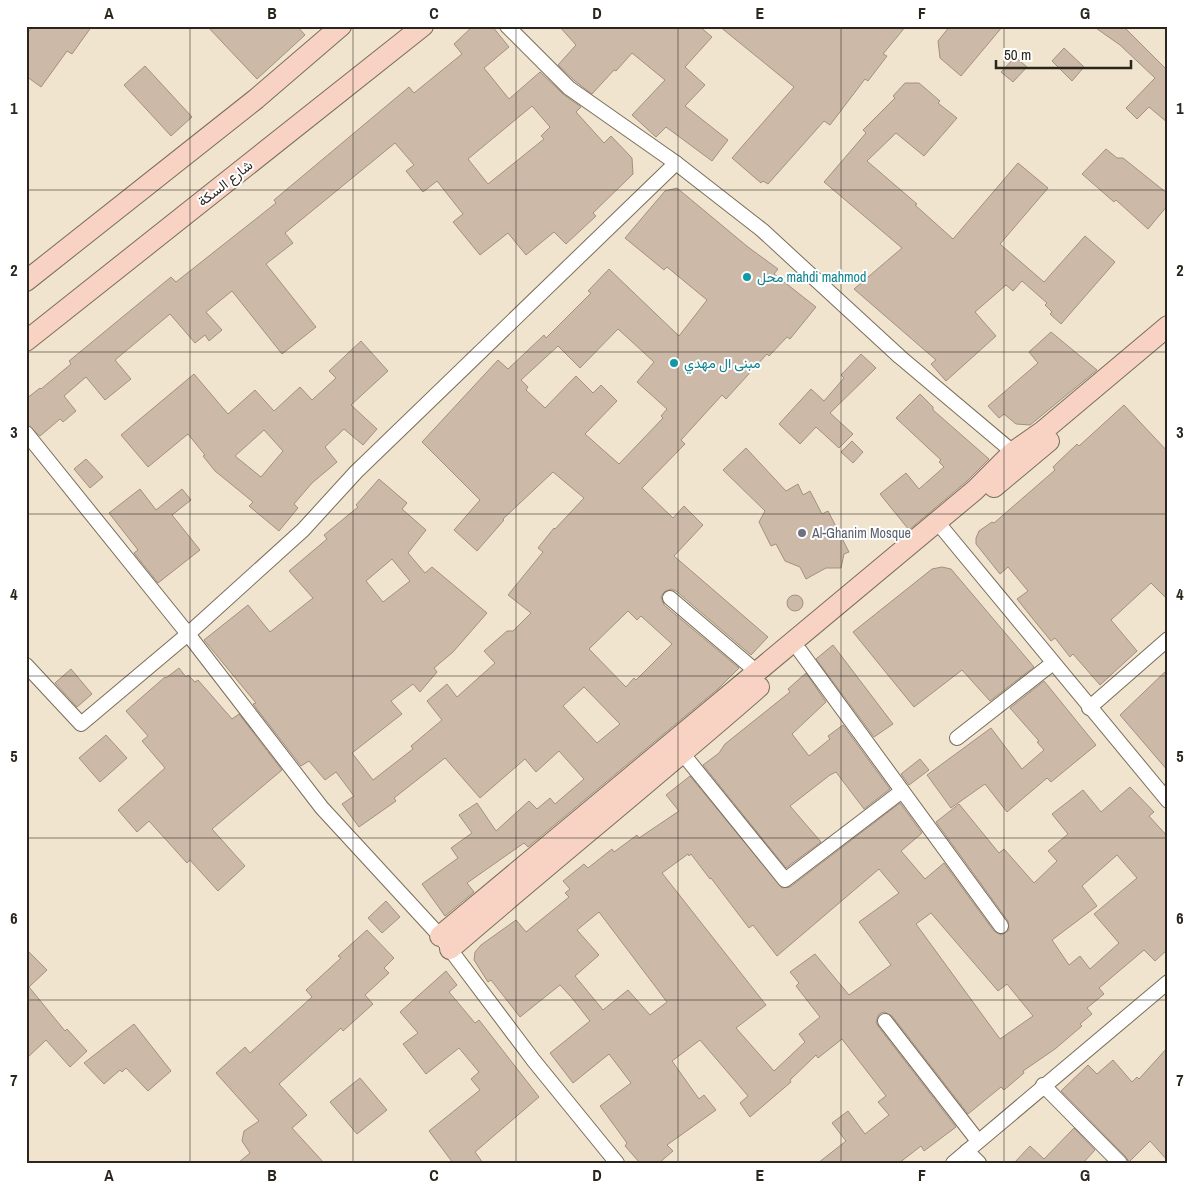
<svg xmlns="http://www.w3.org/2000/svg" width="1194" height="1189" viewBox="0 0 1194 1189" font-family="'Archivo Narrow',Vazirmatn,sans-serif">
<rect width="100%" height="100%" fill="#f1e4ce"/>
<g fill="#cdb9a8" stroke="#a39080" fill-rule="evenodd">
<polygon points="33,26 92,26 72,54 67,51 41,87 26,76 26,35"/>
<polygon points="207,26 297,26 305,35 257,79"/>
<path d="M473 26H492L509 47 484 68 509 99 540 72 563 94 581 107 576 112 604 143 611 136 632 158 633 174 593 213 596 216 566 244 554 232 526 255 508 233 480 255 453 222 463 214 437 181 423 192 406 171 414 165 395 143 285 233 293 243 266 264 316 327 282 354 232 291 206 312 222 330 209 341 205 335 195 343 170 314 115 360 131 379 105 400 86 377 64 396 76 411 63 422 60 419 40 436 27 425 26 399 40 388 41 389 71 364 69 361 171 277 176 282 276 203 274 200 409 87 414 93 462 54 454 44ZM532 106 550 127 541 136 544 139 488 184 468 159Z"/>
<polygon points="559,26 699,26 712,37 685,67 705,85 685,106 728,140 712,161 666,127 656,137 632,115 665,80 632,53 616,71 614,70 592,94 575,81 558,65 576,45"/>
<polygon points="719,26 906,26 883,54 887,56 868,81 865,79 830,125 824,121 768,184 763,181 761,183 732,158 794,87"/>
<polygon points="950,26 1003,26 961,76 940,58 938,41"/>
<polygon points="1093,26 1123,26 1165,68 1168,65 1168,123 1149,107 1137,119 1126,108 1155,78 1120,45"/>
<polygon points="1064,48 1084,67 1072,81 1052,61"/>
<polygon points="1015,57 1027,67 1013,82 1001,72"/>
<polygon points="145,66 192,117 171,136 124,85"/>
<polygon points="905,83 919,83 940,101 938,103 957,118 924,156 896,133 867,161 917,204 915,205 953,239 1018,163 1048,188 1000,244 1044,282 1085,236 1115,262 1061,324 1050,314 1052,312 1045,305 1047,303 1022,281 1013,291 1006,285 975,312 996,336 946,381 931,364 936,360 854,289 902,248 824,182 866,133 863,130 895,98 893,96"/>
<polygon points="1106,149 1117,158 1123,158 1168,194 1168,205 1148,229 1116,200 1114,202 1082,174"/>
<path d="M677 188 748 247 778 269 774 274 816 307 790 339 787 337 769 356 767 354 726 399 722 395 681 440 685 444 642 488 673 518 684 506 703 525 674 556 768 637 751 655 676 591 671 589 664 592 661 597 664 605 739 668 719 688 528 847 524 843 467 883 474 892 445 916 422 884 458 858 451 848 472 833 459 815 477 803 496 831 529 801 537 809 550 798 555 804 584 779 559 751 536 772 525 759 480 798 445 758 394 798 396 801 359 827 342 804 354 796 336 772 325 780 309 761 301 766 253 704 256 703 204 640 248 605 270 632 313 598 289 571 327 539 324 535 358 507 356 505 379 479 407 503 402 509 426 530 408 553 425 573 432 567 487 613 453 652 434 668 437 672 420 692 413 684 391 701 402 714 352 753 373 780 413 749 411 746 442 720 427 701 447 684 457 697 495 663 484 651 507 631H513L531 613 508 595 543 552 538 548 554 528 555 529 584 498 553 472 503 519 504 520 477 551 454 530 480 500 422 442 498 360 508 369 544 335 546 338 591 293 588 291 609 269 679 336 707 300 667 267 664 270 625 238 665 191ZM618 329 654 362 637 382 667 409 661 416 663 418 619 464 585 434 617 401 601 385 593 393 576 376 545 408 526 390 528 387 521 380 558 346 580 368ZM392 559 410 581 383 602 366 581ZM628 611 637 620 641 616 672 644 636 680 634 678 626 687 589 649ZM584 687 620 724 597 743 563 706Z"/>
<polygon points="1051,332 1097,370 1030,425 1016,424 1004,414 999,418 988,406 1038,363 1029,352"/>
<path d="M361 341 388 371 351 405 377 429 363 445 344 429 325 447 337 462 312 483 294 504 298 508 279 531 249 506 253 502 215 471 203 456 205 455 188 434 148 467 121 435 194 374 228 414 255 390 274 411 300 387 312 400 336 378 329 371ZM264 430 283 451 261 477 235 456Z"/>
<polygon points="861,354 876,368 830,413 853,434 839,448 816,427 800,444 779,424 811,389 824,401 844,378 841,375"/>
<polygon points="920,394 933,407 933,410 989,459 967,481 909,530 880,494 906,473 919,489 944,467 939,462 941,460 896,418"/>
<polygon points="1124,405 1168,452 1168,600 1151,583 1111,620 1137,651 1100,685 1073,654 1070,657 1055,638 1051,641 1033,619 1017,599 1028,591 1008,567 1000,574 976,544 976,538 979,531 992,522 994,523 1055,470 1053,467 1077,444 1079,446"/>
<polygon points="852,441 863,452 853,463 841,452"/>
<polygon points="746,448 786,491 798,484 803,495 810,491 822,514 828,511 849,552 844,554 841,568 826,568 806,579 800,567 785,561 776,544 771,546 759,522 765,511 723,470"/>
<polygon points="86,459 103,477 90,488 74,469"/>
<polygon points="140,489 156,510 182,489 191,500 172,515 200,550 158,583 134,553 138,550 109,513"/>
<polygon points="942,567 951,569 1034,667 990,701 962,670 914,707 853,632 932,569"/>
<circle cx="795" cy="603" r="8"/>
<polygon points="833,645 893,724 874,737 816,659"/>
<polygon points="179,668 186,677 188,675 195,682 198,680 232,719 239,714 282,770 212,829 245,866 218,891 190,860 187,863 149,821 137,832 118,810 165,768 142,741 148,736 126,711 165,677 166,678"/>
<polygon points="71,669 92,694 77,707 55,683"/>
<polygon points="1168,669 1168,771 1120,715"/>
<polygon points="806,673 826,702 792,734 809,756 830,739 828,736 843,725 890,789 864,809 836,772 830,775 790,806 821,842 786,868 703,765 719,753 725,744 790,692 788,689"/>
<polygon points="1044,681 1096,745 1051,782 1047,778 1007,812 985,784 951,808 927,775 991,728 1022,769 1044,750 1037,742 1039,741 1010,708"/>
<polygon points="106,735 127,758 100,782 79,758"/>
<polygon points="920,759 929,770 909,785 901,774"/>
<path d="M690 776 782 888 790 887 900 803 922 833 901 851 925 879 944 863 994 931 1001 935 1009 930 1008 921 936 822 959 804 999 853 1004 849 1034 883 1057 861 1048 851 1068 834 1052 814 1083 790 1101 812 1130 787 1154 812 1149 816 1168 837V949L1155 961 1144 950 1099 988 1104 994 1087 1008 1092 1014 1080 1024 1082 1026 1055 1049 1023 1071 1024 1073 1004 1090 1001 1087 968 1114 892 1016 884 1012 879 1014 876 1022 878 1026 956 1127 924 1151 921 1146 899 1163H818L846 1141 832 1123 848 1111 865 1134 889 1115 878 1102 886 1096 842 1039 818 1058 816 1055 790 1080 791 1082 750 1117 740 1103 748 1096 700 1040 672 1061 699 1099 704 1095 716 1110 667 1145 673 1151 659 1163H640L625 1146 627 1143 600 1106 631 1083 609 1054 573 1083 550 1053 590 1021 572 998 560 985 520 1017 491 980 488 982 474 960 475 952 481 945 516 920 526 932 569 897 565 893 570 889 563 881 584 864 588 868 612 849 614 852 637 835 639 838 679 811 666 795ZM688 854 689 856 691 854 710 879 711 878 749 928 753 925 777 956 879 869 899 893 859 922 891 965 849 995 815 954 790 972 799 983 796 986 820 1017 799 1034 805 1042 774 1071 736 1028 766 1005 662 873ZM1117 855 1137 878 1094 914 1119 943 1090 969 1080 956 1069 965 1052 940 1097 906 1082 886ZM599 912 667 1002 650 1015 628 990 603 1010 575 976 599 955 577 930ZM931 913 998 991 1007 984 1033 1016 1000 1039 916 924Z"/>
<polygon points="386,901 400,917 382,933 368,918"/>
<polygon points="367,930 394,958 384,968 389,973 365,995 373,1004 343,1031 341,1028 279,1084 307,1115 292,1128 324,1163 238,1163 250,1153 242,1141 244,1131 259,1121 216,1073 245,1047 250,1053 312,997 306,990 341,958 338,956"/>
<polygon points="26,949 47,970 29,987 65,1031 67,1029 87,1051 70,1067 46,1040 26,1059"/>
<polygon points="446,971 457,985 449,992 475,1023 479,1020 539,1097 475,1152 483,1163 453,1163 429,1131 480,1090 471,1079 479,1072 459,1048 426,1074 403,1044 418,1033 400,1012"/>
<polygon points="134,1024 171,1071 148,1091 126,1068 122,1072 120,1070 104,1084 84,1063"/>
<polygon points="1168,1047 1168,1161 1150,1141 1129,1162 1126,1157 1061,1091 1088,1065 1097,1074 1113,1060 1132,1082 1137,1077 1139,1079"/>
<polygon points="360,1078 387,1110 357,1134 330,1102"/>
<polygon points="1074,1128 1095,1150 1083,1163 1014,1163 1030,1146 1044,1159"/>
</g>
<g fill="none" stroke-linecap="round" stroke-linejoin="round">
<defs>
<g id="street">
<polyline points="507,26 569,88 676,163 762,230 900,357 1020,458"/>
<polyline points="26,433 188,634 322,808 440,936 534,1061 617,1163"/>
<polyline points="943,529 1168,801"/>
<polyline points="670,598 757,672"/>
<polyline points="800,651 1001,926"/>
<polyline points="26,665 81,724 188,634 303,530 356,472 676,163"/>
<polyline points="1089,708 1168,639"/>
<polyline points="957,738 1053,663"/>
<polyline points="683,754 785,880 902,791"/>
<polyline points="885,1021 978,1141"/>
<polyline points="1043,1085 1120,1163"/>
<polyline points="967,1151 979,1163"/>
<polyline points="953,1163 1168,982"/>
</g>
<g id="secondary">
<polyline points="26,281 256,99 341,26"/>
<polyline points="26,341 423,26"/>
<polyline points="994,487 1049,441"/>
<polyline points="440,936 975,490 1013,452 1043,431 1168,326"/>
<path d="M450 949C552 861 657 776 759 687"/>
</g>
</defs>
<use href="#street" stroke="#796e5a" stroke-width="16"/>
<use href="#secondary" stroke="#796e5a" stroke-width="22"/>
<use href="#street" stroke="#fff" stroke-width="14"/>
<use href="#secondary" stroke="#f8d3c4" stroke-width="20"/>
</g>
<path fill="none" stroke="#2a251d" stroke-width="1" stroke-opacity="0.55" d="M190 26V1163M353 26V1163M516 26V1163M678 26V1163M841 26V1163M1004 26V1163M26 190H1168M26 352H1168M26 514H1168M26 676H1168M26 838H1168M26 1000H1168"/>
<g fill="#0f9aa8" stroke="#fff" stroke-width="2">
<circle cx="747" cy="277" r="5"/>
<circle cx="674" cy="363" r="5"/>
</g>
<circle fill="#6b7280" stroke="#fff" stroke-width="2" cx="802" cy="533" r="5"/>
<g text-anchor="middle" stroke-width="4" stroke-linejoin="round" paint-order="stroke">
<g font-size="14" fill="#2a251d" stroke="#fff">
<text transform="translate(225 183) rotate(-38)" y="5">شارع السكة</text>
</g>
<g font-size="14" fill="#0d838f" stroke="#fff" text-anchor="start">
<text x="757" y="282">محل mahdi mahmod</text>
<text x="684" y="368">مبنى ال مهدي</text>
</g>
<g font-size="14" fill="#5b616d" stroke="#fff" text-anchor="start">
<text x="812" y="538">Al-Ghanim Mosque</text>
</g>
</g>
<rect width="1194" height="1189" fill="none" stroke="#ffffff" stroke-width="55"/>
<path d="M996 60v8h135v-8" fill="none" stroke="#2a251d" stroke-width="2.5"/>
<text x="1004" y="60" font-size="15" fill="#2a251d" stroke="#ffffff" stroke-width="4" paint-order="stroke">50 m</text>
<rect x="28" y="28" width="1138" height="1134" fill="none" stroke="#2a251d" stroke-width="2"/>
<g font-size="16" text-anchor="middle" font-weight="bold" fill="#2a251d">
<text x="109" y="19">A</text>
<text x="272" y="19">B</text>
<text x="434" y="19">C</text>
<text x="597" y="19">D</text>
<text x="760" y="19">E</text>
<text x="922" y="19">F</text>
<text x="1085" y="19">G</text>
<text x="14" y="114">1</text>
<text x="1180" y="114">1</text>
<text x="14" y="276">2</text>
<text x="1180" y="276">2</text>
<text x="14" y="438">3</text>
<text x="1180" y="438">3</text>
<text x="14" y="600">4</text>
<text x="1180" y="600">4</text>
<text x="14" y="762">5</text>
<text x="1180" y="762">5</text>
<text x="14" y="924">6</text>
<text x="1180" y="924">6</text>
<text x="14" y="1086">7</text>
<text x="1180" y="1086">7</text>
<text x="109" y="1181">A</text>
<text x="272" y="1181">B</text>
<text x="434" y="1181">C</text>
<text x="597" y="1181">D</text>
<text x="760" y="1181">E</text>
<text x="922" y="1181">F</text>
<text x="1085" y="1181">G</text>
</g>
</svg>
